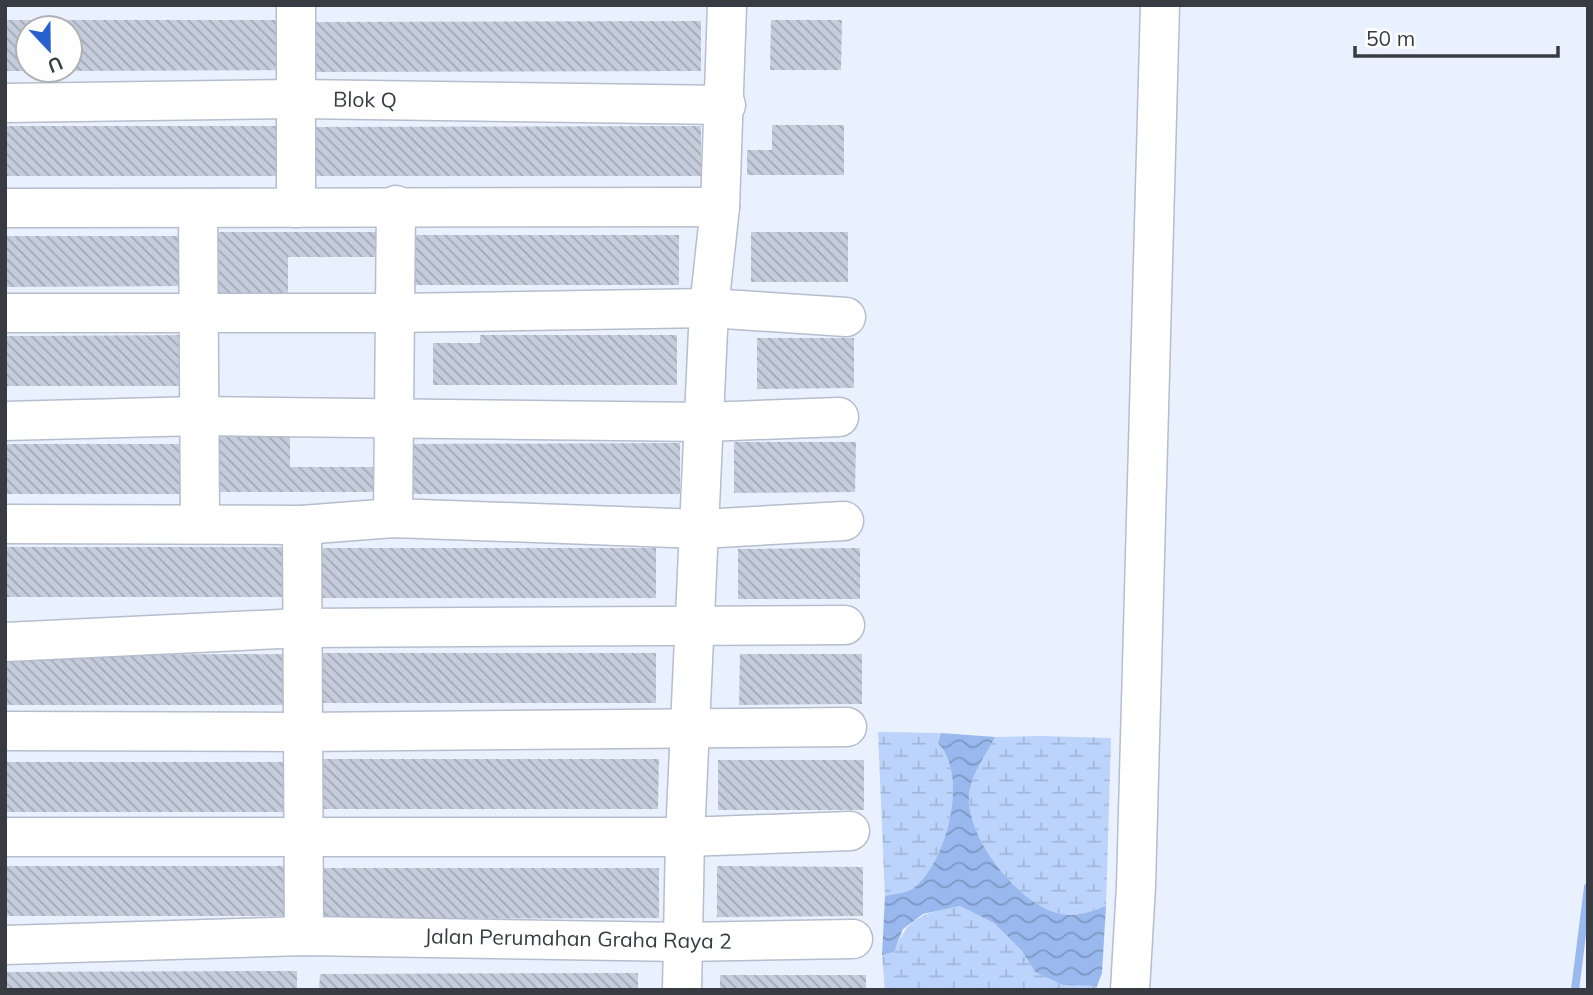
<svg xmlns="http://www.w3.org/2000/svg" width="1593" height="995" viewBox="0 0 1593 995" font-family="Mulish,sans-serif">
<defs>
<pattern id="wetland-marsh" width="20" height="14" patternUnits="userSpaceOnUse" patternTransform="scale(1.75)"><rect width="20" height="14" fill="#bcd3fb"/><path d="M1 5h8M5 5V1M11 12h8M15 12V8" fill="none" stroke="#a2b6d8"/></pattern>
<pattern id="water-waves" width="16" height="10" patternUnits="userSpaceOnUse" patternTransform="scale(1.75)"><rect width="16" height="10" fill="#99b8ed"/><path d="M0 5q4-4 8 0t8 0" fill="none" stroke="#7e97c2"/></pattern>
<pattern id="building-back-hatch" width="6" height="6" patternUnits="userSpaceOnUse" patternTransform="scale(1.75)"><rect width="6" height="6" fill="#c5cddd"/><path d="M-1 5l2 2M0 0l6 6M5-1l2 2" fill="none" stroke="#a1a8b5"/></pattern>
</defs>
<rect width="100%" height="100%" fill="#eaf1fe"/>
<g fill="url(#wetland-marsh)">
<path d="M878 732 941 733 938 743C969 775 947 860 915 887 908 893 894 894 885 896Z"/>
<path d="M1042 736 1111 738 1106 906C1089 912 1073 919 1054 912 1015 899 967 838 969 796 970 776 986 755 995 737Z"/>
<path d="M960 906 994 923 1022 951 1035 972 1063 985 1097 986V990H885L882 955 894 952C909 915 923 914 960 906Z"/>
</g>
<path fill="url(#water-waves)" d="M941 733 995 737C986 755 970 776 969 796 967 838 1015 899 1054 912 1073 919 1089 912 1106 906L1102 973 1097 986 1063 985 1035 972 1022 951 994 923 960 906 923 914 903 929 894 952 882 955 885 896C894 894 908 893 915 887 947 860 969 775 938 743Z"/>
<g fill="none" stroke-linecap="round" stroke-linejoin="round">
<polyline stroke="#99b8ed" stroke-width="8" points="1575,990 1588,887"/>
</g>
<g fill="url(#building-back-hatch)">
<polygon points="5,20 289,20 289,70 70,71 70,28 28,28 28,71 5,71"/>
<polygon points="771,20 842,20 841,70 770,70"/>
<polygon points="701,21 701,71 310,72 311,22"/>
<polygon points="772,125 844,125 844,175 747,175 747,150 772,150"/>
<rect x="5" y="126" width="283" height="50"/>
<polygon points="701,126 701,176 310,176 310,127"/>
<polygon points="211,232 385,232 385,257 288,257 288,299 210,298"/>
<rect x="751" y="232" width="97" height="50"/>
<polygon points="408,235 679,235 679,285 407,285"/>
<polygon points="5,236 190,236 189,286 5,287"/>
<polygon points="191,335 191,386 5,386 5,336"/>
<polygon points="480,335 677,335 677,385 433,385 433,343 480,343"/>
<polygon points="757,338 854,338 854,388 757,389"/>
<polygon points="210,429 290,429 290,467 386,467 386,492 210,492"/>
<polygon points="734,442 856,442 855,492 734,493"/>
<polygon points="680,443 680,494 406,494 407,444"/>
<rect x="5" y="444" width="187" height="50"/>
<rect x="5" y="547" width="285" height="50"/>
<rect x="313" y="548" width="343" height="50"/>
<polygon points="860,548 860,599 738,599 738,549"/>
<rect x="313" y="653" width="343" height="50"/>
<polygon points="291,654 291,705 5,705 5,655"/>
<polygon points="740,654 862,654 862,704 739,705"/>
<polygon points="316,759 659,759 658,809 316,809"/>
<rect x="718" y="760" width="146" height="50"/>
<polygon points="5,762 294,762 293,812 5,812"/>
<rect x="5" y="866" width="292" height="50"/>
<polygon points="717,866 863,867 863,916 717,917"/>
<polygon points="316,868 659,868 659,918 316,919"/>
<polygon points="272,971 297,971 297,990 5,990 5,972"/>
<polygon points="613,973 638,973 638,990 319,990 320,974"/>
<rect x="720" y="975" width="146" height="15"/>
</g>
<g fill="none" stroke-linecap="round" stroke-linejoin="round">
<defs>
<g id="minor">
<polyline points="296,5 296,208"/>
<polyline points="5,103 298,99 726,105"/>
<polyline points="5,208 720,207"/>
<polyline points="198,210 200,522"/>
<polyline points="5,313 396,313 709,308 846,317"/>
<polyline points="5,421 199,416 705,422 839,417"/>
<polyline points="393,518 396,205"/>
<polyline points="5,524 302,525 393,518 701,529 844,521"/>
<polyline points="302,525 304,936"/>
<polyline points="5,642 301,628 845,625"/>
<polyline points="5,731 302,732 847,727"/>
<polyline points="5,837 685,837 850,831"/>
<polyline points="5,945 304,936 683,942 853,939"/>
<polyline points="682,990 685,837 709,308 720,207 727,5"/>
<polyline points="1130,990 1136,886 1160,5"/>
</g>
</defs>
<use href="#minor" stroke="#b5becd" stroke-width="41"/>
<use href="#minor" stroke="#fff" stroke-width="38"/>
</g>
<g text-anchor="middle" stroke-width="5" stroke-linejoin="round" paint-order="stroke">
<g font-size="21" fill="#383c42" stroke="#fefefe">
<text transform="translate(365 100) rotate(1)" y="7">Blok Q</text>
<text transform="translate(578 939) rotate(1)" y="7">Jalan Perumahan Graha Raya 2</text>
</g>
</g>
<rect width="1593" height="995" fill="none" stroke="#383c42" stroke-width="14"/>
<g transform="translate(49 49) rotate(158)"><circle r="33" fill="#fefefe" stroke="#afb0b3" stroke-width="2"/>
<path d="M0-5L12 26L0 18L-12 26Z" fill="#2761ce"/>
<text y="-10" font-size="19" font-weight="bold" text-anchor="middle" fill="#383c42">U</text>
</g>
<path d="M1355 46v10h203v-10" fill="none" stroke="#383c42" stroke-width="3.5"/>
<text x="1366" y="46" font-size="21" fill="#383c42" stroke="#fefefe" stroke-width="5" paint-order="stroke">50 m</text>
</svg>
